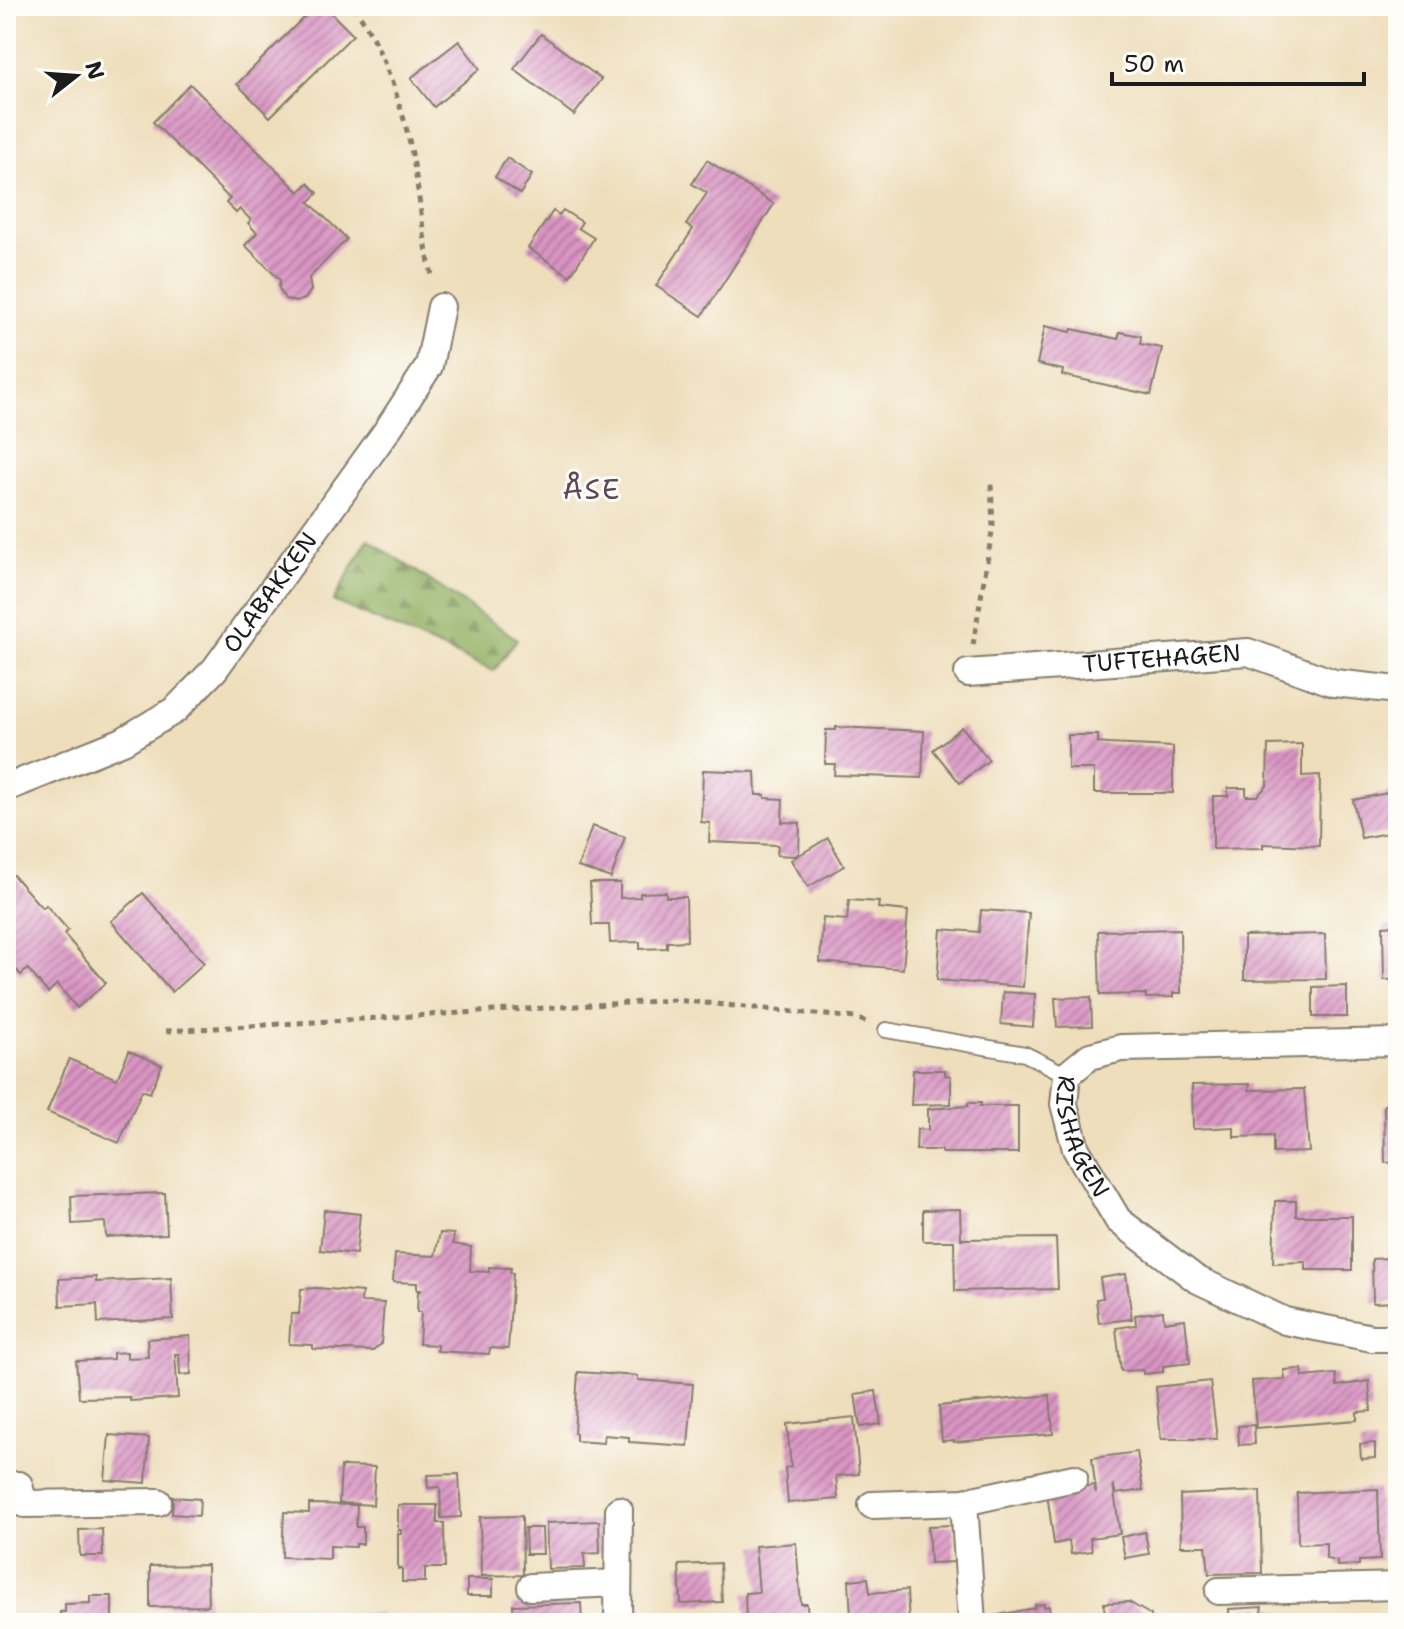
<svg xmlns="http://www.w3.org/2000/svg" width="1404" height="1629" viewBox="0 0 1404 1629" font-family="'Shantell Sans',sans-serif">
<defs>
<pattern id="forest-firs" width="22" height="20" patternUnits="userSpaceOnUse" patternTransform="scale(2)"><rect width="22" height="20" fill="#93b164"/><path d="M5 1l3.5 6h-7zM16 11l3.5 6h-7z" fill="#778f52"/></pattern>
<pattern id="building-hatch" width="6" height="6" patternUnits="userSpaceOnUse" patternTransform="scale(2)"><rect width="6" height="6" fill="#d994c3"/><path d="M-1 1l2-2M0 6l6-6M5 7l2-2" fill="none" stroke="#af789e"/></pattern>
</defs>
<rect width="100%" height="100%" fill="#fdfcf7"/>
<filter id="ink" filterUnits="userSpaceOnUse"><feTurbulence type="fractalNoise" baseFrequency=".0125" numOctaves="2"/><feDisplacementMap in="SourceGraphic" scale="16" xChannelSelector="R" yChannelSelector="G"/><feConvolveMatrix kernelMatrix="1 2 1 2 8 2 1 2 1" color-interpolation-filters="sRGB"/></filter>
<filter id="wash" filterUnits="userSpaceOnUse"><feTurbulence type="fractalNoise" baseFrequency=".006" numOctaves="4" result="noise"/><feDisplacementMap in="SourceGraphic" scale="32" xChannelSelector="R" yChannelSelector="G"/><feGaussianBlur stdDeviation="1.8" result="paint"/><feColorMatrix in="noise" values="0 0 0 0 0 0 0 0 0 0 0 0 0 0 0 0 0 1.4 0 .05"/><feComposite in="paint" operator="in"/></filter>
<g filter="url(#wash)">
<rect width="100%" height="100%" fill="#eedebc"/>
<polygon fill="url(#forest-firs)" stroke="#586640" stroke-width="2" points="368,539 517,639 494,671 333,601"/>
<g id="blocks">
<g fill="url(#building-hatch)">
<polygon points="315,6 324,6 353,35 270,117 237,84"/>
<polygon points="541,34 601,79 574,115 514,69"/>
<polygon points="459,41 480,69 434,107 411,78"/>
<polygon points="190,84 299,192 308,183 318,193 309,202 347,239 309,278 311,290 305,299 296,302 285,299 279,288 280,280 245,245 257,233 248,223 251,220 240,209 236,213 226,203 230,199 153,122"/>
<polygon points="507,158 532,175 520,194 495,177"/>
<polygon points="707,160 774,204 702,316 656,286 693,229 686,225 707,193 692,184"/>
<polygon points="563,210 582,222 578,228 594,238 570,276 528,248 553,211 559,215"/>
<polygon points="1045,326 1071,332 1072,329 1118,339 1120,332 1141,336 1140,344 1162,348 1151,395 1062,375 1063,370 1037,364"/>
<polygon points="836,727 924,731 922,778 834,775 835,764 825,764 826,730 836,730"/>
<polygon points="962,727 989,760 960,783 933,750"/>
<polygon points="1068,735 1098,735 1098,743 1109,744 1173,747 1173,793 1094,793 1094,769 1068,769"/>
<polygon points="1302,744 1302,776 1320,775 1319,846 1263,844 1263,848 1213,849 1213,796 1228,796 1228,788 1246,788 1246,796 1257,796 1267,786 1268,745"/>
<polygon points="703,770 755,772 756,795 765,795 765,798 783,799 782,822 800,823 799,853 795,856 777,855 778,845 709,842 710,823 701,822"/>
<polygon points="1398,784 1398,831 1361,838 1353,800 1392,792 1391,786"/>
<polygon points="592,826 625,837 611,878 578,867"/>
<polygon points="828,838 844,866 808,887 791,860"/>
<polygon points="13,875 42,908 46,905 68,930 64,934 106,983 77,1008 57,984 48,993 28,969 21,975 6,958 6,880"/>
<polygon points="590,883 620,883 620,898 640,897 640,893 666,892 666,897 686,897 687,941 667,942 667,948 640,949 640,942 610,943 609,925 592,925"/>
<polygon points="143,893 204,963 172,992 111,921"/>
<polygon points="849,900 879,902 878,908 908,911 903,969 820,962 823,918 847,920"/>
<polygon points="981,910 1029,913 1023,987 937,980 941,929 979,932"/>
<polygon points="1398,925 1398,980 1384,980 1383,926"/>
<polygon points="1180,929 1181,993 1173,993 1173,997 1146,998 1146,994 1100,995 1098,931"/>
<polygon points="1325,934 1326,979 1244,980 1244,936"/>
<polygon points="1347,986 1347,1017 1313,1017 1313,987"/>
<polygon points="1003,992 1035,994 1033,1027 1001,1024"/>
<polygon points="1091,997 1092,1026 1057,1027 1055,998"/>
<polygon points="129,1051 162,1065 150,1093 142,1090 119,1143 47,1112 69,1059 117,1079"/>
<polygon points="913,1070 945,1070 945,1075 951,1076 951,1104 911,1105"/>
<polygon points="1250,1084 1249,1090 1304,1089 1309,1152 1273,1153 1273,1136 1234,1137 1234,1127 1193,1129 1192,1085"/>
<polygon points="968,1103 981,1103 980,1106 1018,1106 1018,1153 942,1153 942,1150 916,1150 917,1129 928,1130 928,1109 968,1106"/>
<polygon points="1384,1105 1398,1105 1398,1162 1385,1163"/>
<polygon points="165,1193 167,1234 106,1237 105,1222 72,1224 71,1196"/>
<polygon points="1275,1201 1296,1201 1296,1216 1352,1216 1352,1270 1306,1270 1306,1262 1273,1263"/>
<polygon points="960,1209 961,1239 1056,1238 1058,1289 955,1291 954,1241 923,1241 923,1210"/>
<polygon points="324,1210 360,1214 356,1254 320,1250"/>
<polygon points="440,1233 454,1234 453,1244 471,1247 470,1271 489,1272 489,1267 511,1268 510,1273 513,1273 508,1349 490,1348 489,1354 437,1351 437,1345 419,1344 421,1312 417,1312 418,1292 422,1290 417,1290 417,1283 393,1282 395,1254 435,1256"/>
<polygon points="1389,1250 1398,1250 1398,1290 1395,1291 1395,1302 1373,1303 1372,1259 1389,1258"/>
<polygon points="1126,1274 1132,1319 1099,1323 1096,1299 1103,1298 1100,1278"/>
<polygon points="96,1277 96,1282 171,1278 173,1319 98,1323 97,1304 60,1306 59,1279"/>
<polygon points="317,1288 362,1292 361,1302 384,1303 381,1344 373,1351 313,1349 313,1345 289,1344 291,1314 299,1314 301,1289"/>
<polygon points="1163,1311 1164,1322 1185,1319 1190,1363 1163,1366 1163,1372 1143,1374 1143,1370 1121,1371 1116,1328 1136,1325 1135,1315"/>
<polygon points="190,1336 191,1374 180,1375 179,1354 175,1354 178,1398 130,1401 130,1397 79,1398 76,1361 113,1359 113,1353 127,1352 127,1358 148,1357 147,1339"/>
<polygon points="1302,1369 1303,1377 1336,1374 1337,1386 1369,1381 1371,1411 1357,1412 1357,1420 1256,1428 1252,1381 1285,1379 1284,1370"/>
<polygon points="578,1372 638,1376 638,1380 693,1384 688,1446 629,1442 629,1437 604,1435 603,1443 576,1441 576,1433 574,1433"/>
<polygon points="1210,1381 1217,1439 1161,1439 1156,1387"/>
<polygon points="876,1391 881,1424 860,1427 855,1394"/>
<polygon points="1050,1395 1053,1434 954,1442 954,1440 942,1441 939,1406"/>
<polygon points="6,1415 8,1415 10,1452 6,1452"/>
<polygon points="854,1417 859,1474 836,1476 838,1499 788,1503 785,1468 791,1467 787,1424"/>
<polygon points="1254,1425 1255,1444 1239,1445 1238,1426"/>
<polygon points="109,1435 149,1438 146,1483 105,1480"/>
<polygon points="1375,1443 1375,1458 1361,1459 1360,1444"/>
<polygon points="1137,1452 1143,1490 1116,1494 1113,1484 1120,1534 1090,1538 1092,1551 1071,1554 1069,1541 1054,1544 1047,1493 1094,1485 1096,1493 1092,1458"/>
<polygon points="341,1466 375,1467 373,1505 339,1503"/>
<polygon points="459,1474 461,1517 441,1518 440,1487 428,1488 427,1475"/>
<polygon points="1378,1489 1380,1560 1359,1561 1359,1565 1337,1566 1337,1561 1326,1559 1326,1543 1298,1544 1297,1493"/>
<polygon points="1260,1491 1262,1573 1209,1574 1206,1546 1181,1546 1180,1495"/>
<polygon points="173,1497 200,1499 199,1516 172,1514"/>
<polygon points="309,1504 357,1505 356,1527 363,1527 363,1544 356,1544 356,1547 330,1546 330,1559 282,1557 284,1512 309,1513"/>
<polygon points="398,1505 437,1505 437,1523 444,1523 445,1568 425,1568 425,1582 402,1582 402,1569 398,1569 398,1534 401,1534 401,1530 398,1530"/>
<polygon points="522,1516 523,1575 481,1576 480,1517"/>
<polygon points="599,1521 600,1553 584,1554 585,1568 548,1569 546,1523"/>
<polygon points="953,1525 955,1562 930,1563 928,1526"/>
<polygon points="525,1528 542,1528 543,1554 526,1554"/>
<polygon points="102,1529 103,1556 80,1556 79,1530"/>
<polygon points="1145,1532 1149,1554 1125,1558 1121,1537"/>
<polygon points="796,1543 801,1604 807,1604 808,1623 746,1623 745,1593 759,1592 755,1546"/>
<polygon points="720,1563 722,1602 681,1604 679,1565"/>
<polygon points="207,1565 208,1606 150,1607 150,1566"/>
<polygon points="868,1578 870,1593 907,1590 909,1623 858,1623 857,1617 851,1618 849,1580"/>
<rect x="467" y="1579" width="26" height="17"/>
<polygon points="90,1596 112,1596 112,1623 60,1623 60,1612 65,1612 65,1604 90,1603"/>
<polygon points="1129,1602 1151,1615 1152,1623 1105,1623 1104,1603"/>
<polygon points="581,1603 582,1623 514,1623 513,1605"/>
<polygon points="1044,1604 1044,1607 1049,1606 1051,1623 983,1623 982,1618 1035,1608 1035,1605"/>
<polygon points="1262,1607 1261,1613 1277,1612 1278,1623 1214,1623 1214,1615 1229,1615 1229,1609"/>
<polygon points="381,1613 381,1623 341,1623 340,1615"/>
</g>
</g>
</g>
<g filter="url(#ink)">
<use href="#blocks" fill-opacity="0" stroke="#857d6c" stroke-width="2"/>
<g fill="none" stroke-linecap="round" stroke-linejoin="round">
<defs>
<polyline id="service" points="886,1030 1025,1054 1067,1075"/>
<g id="minor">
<path id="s1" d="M968 673 1248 652 1334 683 1398 690"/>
<path id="s2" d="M6 788 123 741 175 710 215 669 388 429 429 366 441 307"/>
<path id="s3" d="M1398 1042 1121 1048 1090 1056 1067 1075 1064 1104 1076 1149 1118 1220 1196 1279 1285 1321 1372 1338H1398"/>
<polyline points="6,1485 19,1485 24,1504 158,1502"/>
<polyline points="964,1502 972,1623"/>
<polyline points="872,1505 964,1502 1074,1478"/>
<polyline points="531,1587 618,1583"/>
<polyline points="1219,1591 1398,1586"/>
<polyline points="618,1623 619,1510"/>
</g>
</defs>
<use href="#service" stroke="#857d6c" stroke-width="18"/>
<use href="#minor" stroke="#857d6c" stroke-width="30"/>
<g stroke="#857d6c" stroke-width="5" stroke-dasharray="6 6" stroke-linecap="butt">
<path d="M354 6C380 44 400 98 410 144 420 189 421 234 433 279"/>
<polyline points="973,645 993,526 991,484"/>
<polyline points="166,1031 675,1000 856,1018 866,1022"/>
</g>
<use href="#service" stroke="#fff" stroke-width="14"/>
<use href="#minor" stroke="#fff" stroke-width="26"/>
</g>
</g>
<g text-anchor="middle" stroke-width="6" stroke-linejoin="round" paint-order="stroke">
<g font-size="24" fill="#1c1c1c" stroke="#fdfcf7">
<text dy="8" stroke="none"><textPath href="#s2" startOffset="338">OLABAKKEN</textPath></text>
<text dy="8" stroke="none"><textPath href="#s1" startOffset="194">TUFTEHAGEN</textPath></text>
<text dy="8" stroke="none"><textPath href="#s3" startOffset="404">RISHAGEN</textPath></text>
</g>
<g font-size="28" letter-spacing="2" fill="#5e4656" stroke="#fdfcf7">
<text x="592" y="499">ÅSE</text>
</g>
</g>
<rect width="1404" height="1629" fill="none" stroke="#fdfcf7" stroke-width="32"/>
<g transform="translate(76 76) rotate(73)" stroke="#fdfcf7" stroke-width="6" paint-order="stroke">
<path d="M0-6L14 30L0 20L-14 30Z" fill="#1c1c1c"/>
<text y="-12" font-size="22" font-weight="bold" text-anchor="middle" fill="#1c1c1c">N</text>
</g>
<path d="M1112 72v12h252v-12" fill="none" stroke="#1c1c1c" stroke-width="4"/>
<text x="1124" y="72" font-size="24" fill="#1c1c1c" stroke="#fdfcf7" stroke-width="6" paint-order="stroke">50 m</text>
</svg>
